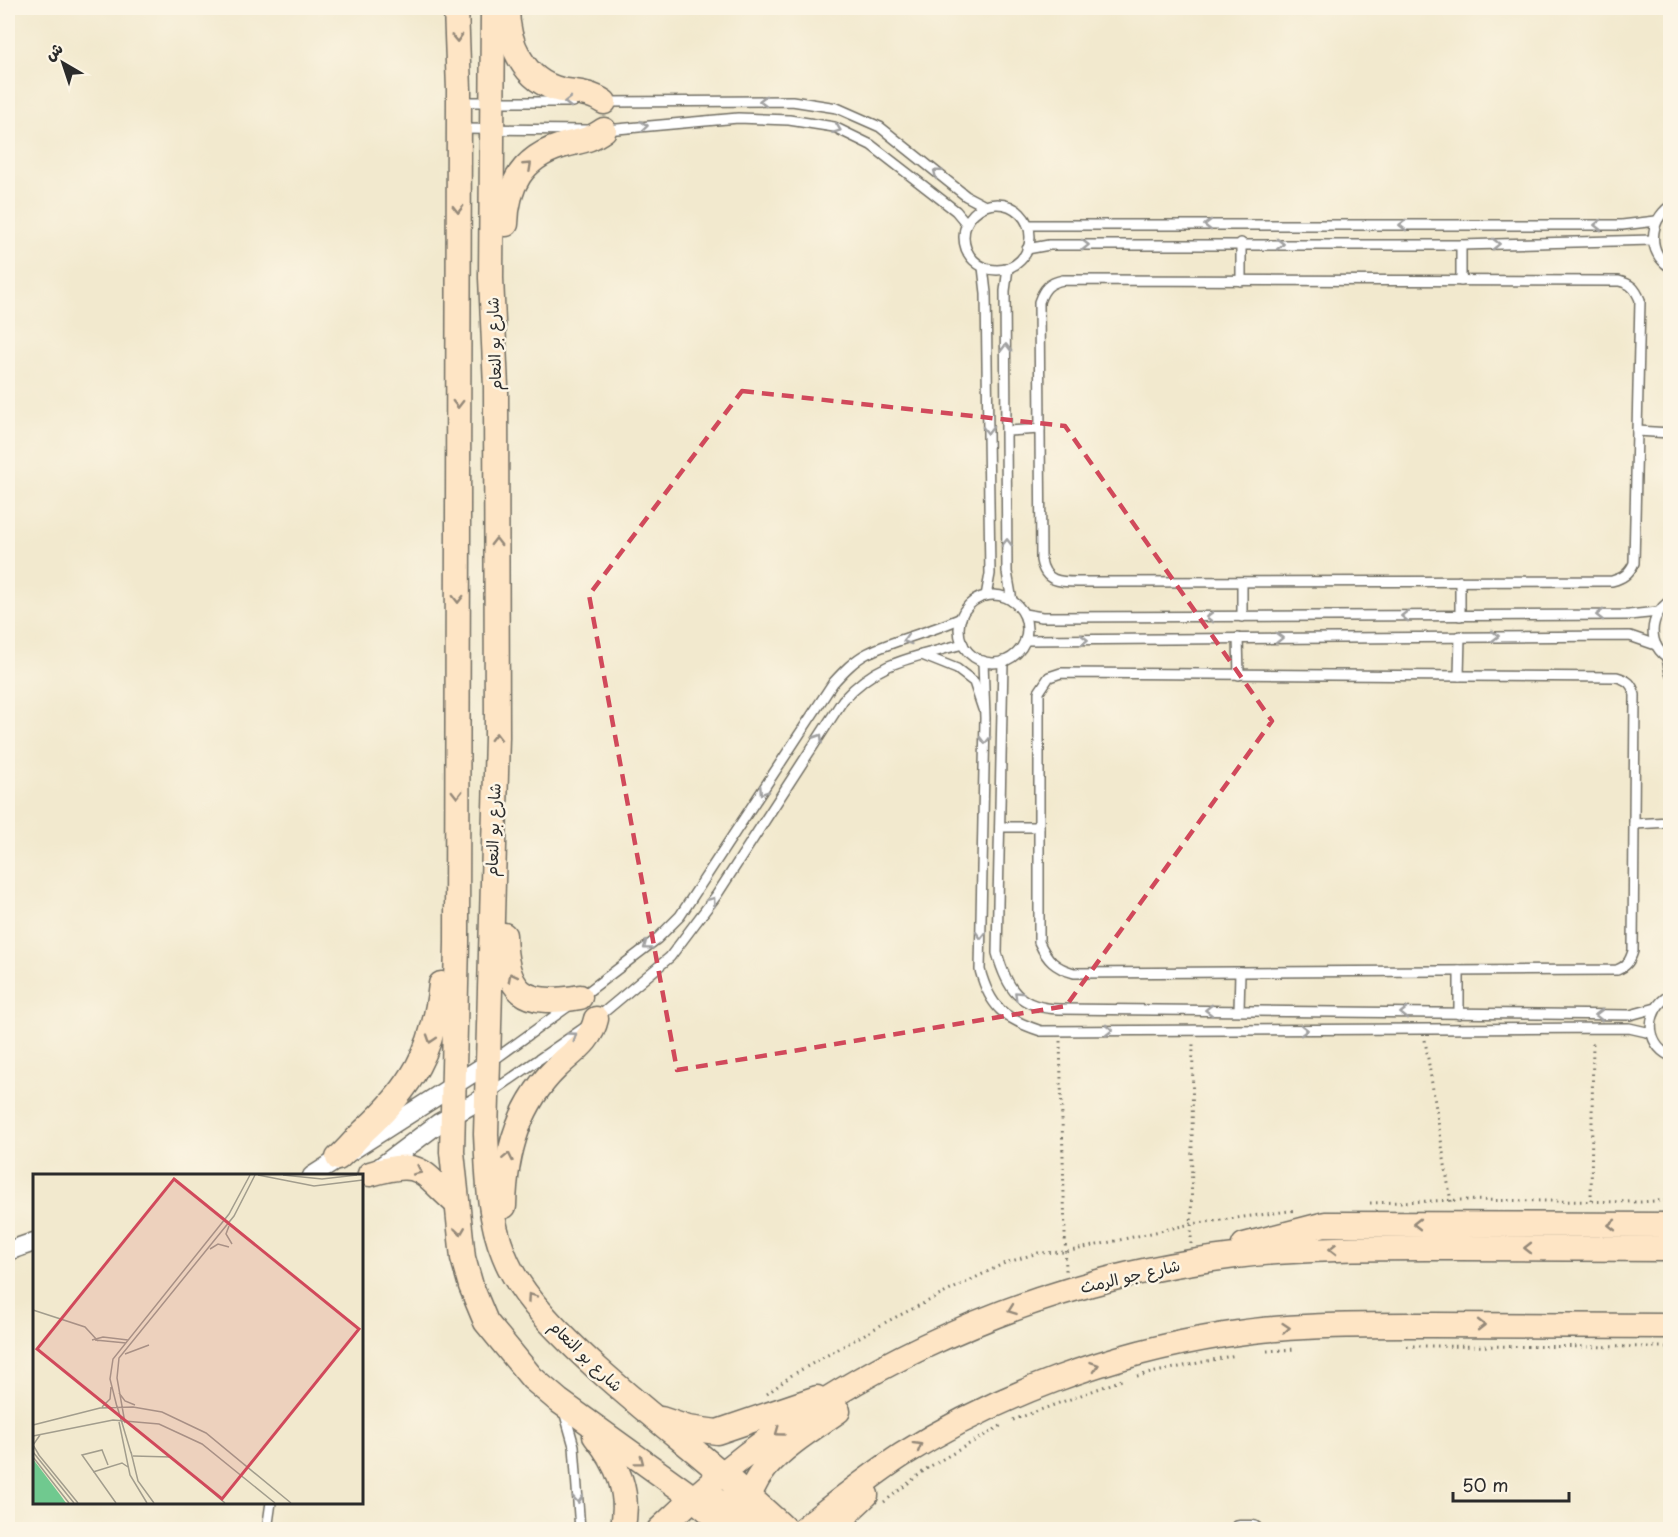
<svg xmlns="http://www.w3.org/2000/svg" width="1678" height="1537" viewBox="0 0 1678 1537" font-family="'Playpen Sans','Playpen Sans Arabic',sans-serif">
<rect width="100%" height="100%" fill="#fcf5e5"/>
<filter id="ink" filterUnits="userSpaceOnUse"><feTurbulence type="fractalNoise" baseFrequency=".0167" numOctaves="2"/><feDisplacementMap in="SourceGraphic" scale="12" xChannelSelector="R" yChannelSelector="G"/><feConvolveMatrix kernelMatrix="1 2 1 2 8 2 1 2 1" color-interpolation-filters="sRGB"/></filter>
<filter id="wash" filterUnits="userSpaceOnUse"><feTurbulence type="fractalNoise" baseFrequency=".008" numOctaves="4" result="noise"/><feDisplacementMap in="SourceGraphic" scale="24" xChannelSelector="R" yChannelSelector="G"/><feGaussianBlur stdDeviation="1.35" result="paint"/><feColorMatrix in="noise" values="0 0 0 0 0 0 0 0 0 0 0 0 0 0 0 0 0 1.4 0 .05"/><feComposite in="paint" operator="in"/></filter>
<g filter="url(#wash)">
<rect width="100%" height="100%" fill="#f2e9ce"/>
</g>
<g filter="url(#ink)">
<g fill="none" stroke-linecap="round" stroke-linejoin="round">
<defs>
<g id="lane">
<polyline points="460,102 573,102"/>
<polyline points="604,102 792,101 837,108 880,127 966,196 985,206"/>
<polyline points="459,129 589,130"/>
<polyline points="606,130 738,118 789,120 834,127 871,145 956,211 966,223"/>
<circle cx="997" cy="237" r="33"/>
<path d="M1670 206C1649 222 1647 252 1670 267"/>
<polyline points="1028,225 1622,225 1656,221"/>
<polyline points="1461,245 1461,281"/>
<polyline points="1027,249 1049,245 1461,245 1653,240"/>
<polyline points="983,267 986,293 990,574 986,596"/>
<polyline points="1008,268 1005,291 1007,572 1012,601"/>
<path d="M1063 280 1619 281C1631 284 1635 288 1640 300L1634 563C1629 574 1623 578 1612 581L1080 582C1061 582 1045 583 1041 560L1039 302C1044 288 1049 283 1063 280Z"/>
<polyline points="1241,281 1241,243"/>
<polyline points="1008,431 1040,429"/>
<polyline points="1637,431 1670,433"/>
<circle cx="993" cy="629" r="34"/>
<path d="M1670 601C1649 615 1646 646 1670 659"/>
<polyline points="1024,614 1042,617 1629,615 1658,612"/>
<polyline points="1460,616 1460,581"/>
<polyline points="1242,617 1242,582"/>
<polyline points="1238,638 1239,675"/>
<polyline points="1025,640 1630,636 1656,645"/>
<polyline points="922,655 957,669 974,682 983,709"/>
<polyline points="1667,658 1670,673"/>
<path d="M983 661 985 718 980 970C990 1007 1004 1019 1041 1031L1629 1028 1651 1033"/>
<path d="M1003 661 997 953C1007 989 1019 1008 1059 1009L1630 1015 1656 1008"/>
<path d="M1061 673 1617 677C1628 680 1632 684 1635 695L1633 951C1630 961 1627 966 1617 970L1074 973C1055 968 1047 960 1039 942V692L1049 677Z"/>
<polyline points="1459,676 1460,636"/>
<polyline points="1634,824 1670,822"/>
<polyline points="1000,827 1039,827"/>
<path d="M1670 995C1646 1009 1644 1043 1670 1056"/>
<path d="M581 997 657 939 680 916 833 683C843 672 854 660 868 653 896 639 932 632 961 618"/>
<polyline points="1239,1010 1240,972"/>
<polyline points="1459,1014 1459,971"/>
<path d="M597 1018 670 957 694 925 716 896 843 700C879 660 913 658 963 644"/>
<polyline points="491,1062 570,1005"/>
<polyline points="489,1094 584,1028"/>
<polyline points="564,1411 574,1446 580,1530"/>
<polyline points="267,1530 271,1502"/>
</g>
<g id="street">
<polyline points="375,1171 439,1123 487,1096"/>
<polyline points="312,1176 487,1064"/>
<polyline points="8,1251 34,1242"/>
<polyline points="1239,1530 1253,1530"/>
</g>
<g id="secondary">
<polyline points="456,8 459,90 457,943 452,1152 463,1258 471,1286 486,1322 532,1378 559,1401 692,1497 731,1530"/>
<path d="M493 8 491 278 496 387 497 737 486 1134C488 1174 488 1216 504 1255 520 1297 566 1340 599 1370 660 1425 726 1473 786 1530"/>
<path d="M507 8C507 42 523 81 561 90 578 93 589 92 604 102"/>
<path d="M506 224C507 186 522 158 561 146 580 140 585 143 604 130"/>
<path d="M504 935C506 994 523 1007 580 997"/>
<path d="M338 1158C348 1149 355 1140 364 1131 412 1087 434 1051 441 984"/>
<path d="M370 1174C422 1159 419 1170 456 1203"/>
<path d="M504 1206C505 1156 518 1105 556 1068 572 1052 591 1042 596 1019"/>
<polyline points="1244,1245 1325,1224 1670,1225"/>
<polyline points="661,1419 688,1428 717,1432 817,1398"/>
<path d="M595 1436C618 1464 631 1494 622 1530"/>
<path d="M692 1497C723 1500 733 1505 757 1524"/>
<path d="M659 1530C814 1380 1020 1281 1235 1256 1308 1247 1384 1248 1458 1248 1529 1248 1600 1248 1670 1249"/>
<path d="M751 1530C732 1474 800 1438 838 1411"/>
<path d="M802 1530C835 1504 867 1478 902 1455 999 1394 1111 1353 1224 1335 1293 1324 1362 1325 1431 1325 1511 1325 1591 1325 1670 1326"/>
<polyline points="838,1530 850,1510 866,1495"/>
</g>
</defs>
<use href="#lane" stroke="#716e64" stroke-width="12"/>
<use href="#street" stroke="#716e64" stroke-width="21"/>
<use href="#secondary" stroke="#716e64" stroke-width="27"/>
<g stroke="#716e64" stroke-width="3" stroke-dasharray="1.5 4.5" stroke-linecap="butt">
<polyline points="1425,1040 1451,1202"/>
<polyline points="1060,1041 1066,1272"/>
<polyline points="1591,1201 1593,1039"/>
<polyline points="1370,1203 1460,1200 1640,1202 1670,1200"/>
<polyline points="1191,1244 1193,1041"/>
<polyline points="1407,1346 1670,1347"/>
<polyline points="1267,1351 1296,1349"/>
<polyline points="1137,1376 1236,1355"/>
<polyline points="767,1394 792,1375 888,1321 1005,1263 1038,1253 1066,1252 1191,1224 1297,1210"/>
<polyline points="1013,1420 1122,1380"/>
<polyline points="884,1502 929,1467 1004,1424"/>
<polyline points="566,1529 566,1530"/>
</g>
<use href="#lane" stroke="#fff" stroke-width="9"/>
<use href="#street" stroke="#fff" stroke-width="18"/>
<use href="#secondary" stroke="#fee5c5" stroke-width="24"/>
</g>
<defs><path id="oneway-chevron" d="M-2-3.5L2.5 0L-2 3.5" fill="none" stroke-width="1.6" stroke-linecap="round" stroke-linejoin="round" transform="scale(1.5)"/></defs>
<g stroke="#948878">
<use href="#oneway-chevron" transform="translate(457 38) rotate(88)"/>
<use href="#oneway-chevron" transform="translate(528 166) rotate(-43)"/>
<use href="#oneway-chevron" transform="translate(458 209) rotate(89)"/>
<use href="#oneway-chevron" transform="translate(458 404) rotate(90)"/>
<use href="#oneway-chevron" transform="translate(496 542) rotate(-90)"/>
<use href="#oneway-chevron" transform="translate(458 599) rotate(90)"/>
<use href="#oneway-chevron" transform="translate(496 737) rotate(-89)"/>
<use href="#oneway-chevron" transform="translate(457 794) rotate(90)"/>
<use href="#oneway-chevron" transform="translate(512 977) rotate(-118)"/>
<use href="#oneway-chevron" transform="translate(431 1039) rotate(108)"/>
<use href="#oneway-chevron" transform="translate(508 1157) rotate(-78)"/>
<use href="#oneway-chevron" transform="translate(418 1171) rotate(25)"/>
<use href="#oneway-chevron" transform="translate(1417 1224) rotate(-180)"/>
<use href="#oneway-chevron" transform="translate(1612 1225) rotate(-180)"/>
<use href="#oneway-chevron" transform="translate(460 1231) rotate(82)"/>
<use href="#oneway-chevron" transform="translate(1528 1248) rotate(-180)"/>
<use href="#oneway-chevron" transform="translate(1333 1249) rotate(179)"/>
<use href="#oneway-chevron" transform="translate(531 1297) rotate(-125)"/>
<use href="#oneway-chevron" transform="translate(1012 1310) rotate(160)"/>
<use href="#oneway-chevron" transform="translate(1481 1325)"/>
<use href="#oneway-chevron" transform="translate(1286 1328) rotate(-5)"/>
<use href="#oneway-chevron" transform="translate(1095 1366) rotate(-19)"/>
<use href="#oneway-chevron" transform="translate(779 1432) rotate(144)"/>
<use href="#oneway-chevron" transform="translate(918 1446) rotate(-30)"/>
<use href="#oneway-chevron" transform="translate(640 1461) rotate(37)"/>
</g>
<g stroke="#a0a0a0">
<use href="#oneway-chevron" transform="translate(763 101) rotate(180)"/>
<use href="#oneway-chevron" transform="translate(568 102) rotate(-180)"/>
<use href="#oneway-chevron" transform="translate(644 126) rotate(-6)"/>
<use href="#oneway-chevron" transform="translate(837 129) rotate(21)"/>
<use href="#oneway-chevron" transform="translate(937 173) rotate(-142)"/>
<use href="#oneway-chevron" transform="translate(1208 225) rotate(180)"/>
<use href="#oneway-chevron" transform="translate(1403 225) rotate(180)"/>
<use href="#oneway-chevron" transform="translate(1598 225) rotate(180)"/>
<use href="#oneway-chevron" transform="translate(1280 244)"/>
<use href="#oneway-chevron" transform="translate(1496 244) rotate(-1)"/>
<use href="#oneway-chevron" transform="translate(1085 245) rotate(-1)"/>
<use href="#oneway-chevron" transform="translate(1006 348) rotate(-91)"/>
<use href="#oneway-chevron" transform="translate(988 430) rotate(89)"/>
<use href="#oneway-chevron" transform="translate(1007 543) rotate(-90)"/>
<use href="#oneway-chevron" transform="translate(1600 615) rotate(180)"/>
<use href="#oneway-chevron" transform="translate(1405 616) rotate(180)"/>
<use href="#oneway-chevron" transform="translate(1210 617) rotate(180)"/>
<use href="#oneway-chevron" transform="translate(1495 636)"/>
<use href="#oneway-chevron" transform="translate(1279 638) rotate(-1)"/>
<use href="#oneway-chevron" transform="translate(907 640) rotate(162)"/>
<use href="#oneway-chevron" transform="translate(1084 640) rotate(-1)"/>
<use href="#oneway-chevron" transform="translate(819 738) rotate(-57)"/>
<use href="#oneway-chevron" transform="translate(985 740) rotate(91)"/>
<use href="#oneway-chevron" transform="translate(763 791) rotate(123)"/>
<use href="#oneway-chevron" transform="translate(712 901) rotate(-54)"/>
<use href="#oneway-chevron" transform="translate(981 935) rotate(91)"/>
<use href="#oneway-chevron" transform="translate(647 946) rotate(143)"/>
<use href="#oneway-chevron" transform="translate(1018 995) rotate(-136)"/>
<use href="#oneway-chevron" transform="translate(1209 1010) rotate(179)"/>
<use href="#oneway-chevron" transform="translate(1404 1013) rotate(-179)"/>
<use href="#oneway-chevron" transform="translate(1599 1015) rotate(-179)"/>
<use href="#oneway-chevron" transform="translate(1109 1030)"/>
<use href="#oneway-chevron" transform="translate(1304 1030)"/>
<use href="#oneway-chevron" transform="translate(573 1036) rotate(-36)"/>
<use href="#oneway-chevron" transform="translate(578 1499) rotate(86)"/>
</g>
</g>
<path fill="none" stroke="#d1495b" stroke-width="4.5" stroke-dasharray="12 8" stroke-linejoin="round" d="M742 391 1065 426 1272 721 1066 1006 677 1070 589 595Z"/>
<g text-anchor="middle" stroke-width="5" stroke-linejoin="round" paint-order="stroke">
<g font-size="16" fill="#2b2b2b" stroke="#fcf5e5">
<text transform="translate(494 344) rotate(-92)" y="6">شارع بو النعام</text>
<text transform="translate(493 830) rotate(-88)" y="6">شارع بو النعام</text>
<text transform="translate(1130 1276) rotate(-13)" y="6">شارع جو الرمث</text>
<text transform="translate(586 1356) rotate(44)" y="6">شارع بو النعام</text>
</g>
</g>
<g transform="translate(33 1174)">
<rect width="330" height="330" fill="#f2e9ce"/>
<path d="M0 285 28 322 33 329H0Z" fill="#70c98f"/>
<path fill="none" stroke="#a29d8d" stroke-width="1.5" d="M225 1 281 12 330 6M250 1 289 5 324 1M196 52 193 60 199 70M177 75 185 70 196 73M0 136 52 153 65 167M59 166 70 163 95 166M62 166 93 169M92 180 116 171M86 219 92 227 102 231M84 232 98 279M69 233 77 225 78 213M84 233 77 205 80 185 196 40 217 1M86 248 97 301 114 329M92 249 84 204 86 184 201 42 222 1M0 251 67 234 100 233 129 238 173 259 258 329M0 262 80 246 126 250 169 270 242 329M0 278 41 329M98 278 105 307 121 329M5 280 45 329M6 281 0 271 7 261M100 282 138 283 192 329M0 283 36 329M75 291 69 276 49 281 83 329M60 298 89 289 95 293"/>
<path fill="#d1495b" fill-opacity="0.15" stroke="#d1495b" stroke-width="3" d="M141 5 326 155 189 325 4 175Z"/>
<rect width="330" height="330" fill="none" stroke="#2b2b2b" stroke-width="3"/>
</g>
<rect width="1678" height="1537" fill="none" stroke="#fcf5e5" stroke-width="30"/>
<g transform="translate(63 63) rotate(321)" stroke="#fcf5e5" stroke-width="4.5" paint-order="stroke">
<path d="M0-4.5L10 22L0 15L-10 22Z" fill="#2b2b2b"/>
<text y="-9" font-size="16" font-weight="bold" text-anchor="middle" fill="#2b2b2b">ش</text>
</g>
<path d="M1453 1492v9h116v-9" fill="none" stroke="#2b2b2b" stroke-width="3"/>
<text x="1462" y="1492" font-size="18" fill="#2b2b2b" stroke="#fcf5e5" stroke-width="4.5" paint-order="stroke">50 m</text>
</svg>
